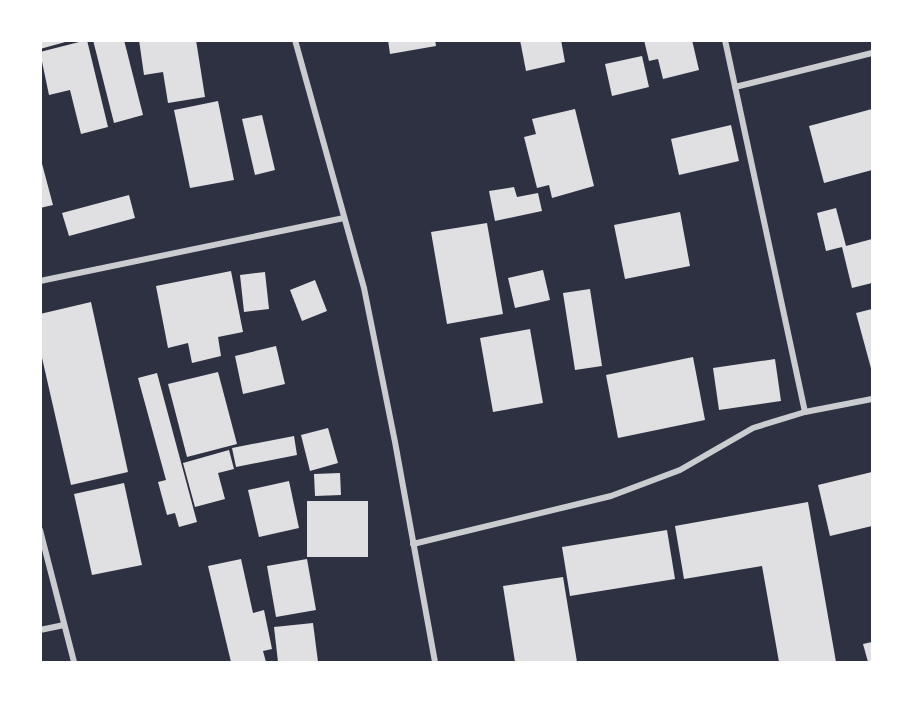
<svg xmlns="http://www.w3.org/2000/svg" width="913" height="703" viewBox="0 0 913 703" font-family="'Times New Roman',serif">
<rect width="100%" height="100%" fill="#2d3142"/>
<g fill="#e0e0e3">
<polygon points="40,40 69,40 69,41 40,49"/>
<polygon points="87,40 108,127 81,134 70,90 49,95 40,52"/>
<polygon points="93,40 124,40 143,115 114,123"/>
<polygon points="139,40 196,40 205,97 168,103 163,72 144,75"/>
<polygon points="388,40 435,40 436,46 390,54"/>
<polygon points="520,40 561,40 565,62 526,71"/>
<polygon points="644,40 692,40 699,70 663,79 658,59 649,61"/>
<polygon points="642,56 649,87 612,96 605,64"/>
<polygon points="218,101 234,180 190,188 174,110"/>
<polygon points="575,109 594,186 552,198 549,185 537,188 524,137 536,134 532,119"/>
<polygon points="872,109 872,170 824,183 809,126"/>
<polygon points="262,115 275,170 255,175 242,119"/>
<polygon points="731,125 739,161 679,175 671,139"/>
<polygon points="41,160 53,205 40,208 40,161"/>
<polygon points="514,187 517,197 538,193 542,211 495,221 489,191"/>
<polygon points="129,195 135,218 69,236 62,213"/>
<polygon points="836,208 846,246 872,239 872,283 852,288 842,247 826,251 817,213"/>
<polygon points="680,212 690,266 625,279 614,225"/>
<polygon points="487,223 503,314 447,324 431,232"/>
<polygon points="543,270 550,300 515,308 508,278"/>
<polygon points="231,271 243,332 218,337 221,356 192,363 188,343 168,348 156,286"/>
<polygon points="265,272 269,309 244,312 240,275"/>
<polygon points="315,280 327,311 302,321 290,290"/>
<polygon points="590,289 602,366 575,370 563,293"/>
<polygon points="91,302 128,472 71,485 40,349 40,314"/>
<polygon points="872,309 872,372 856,313"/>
<polygon points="530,329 543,403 493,412 480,338"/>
<polygon points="276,346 285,384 243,394 235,356"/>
<polygon points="693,357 705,420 618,438 606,375"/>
<polygon points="775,359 781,401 719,410 713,368"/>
<polygon points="218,372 237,444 187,457 168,384"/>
<polygon points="157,373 197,522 179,527 175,513 167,515 158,482 166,480 138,378"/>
<polygon points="328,428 338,463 310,471 301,435"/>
<polygon points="294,436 297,455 236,467 232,448"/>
<polygon points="229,450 234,469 218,473 225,499 195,507 183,463"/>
<polygon points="872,472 872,526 830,536 818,485"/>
<polygon points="340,473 341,495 315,496 314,474"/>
<polygon points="289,481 299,528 259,537 248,490"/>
<polygon points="124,483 142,565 92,575 74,494"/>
<rect x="307" y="501" width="61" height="56"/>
<polygon points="808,502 836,662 779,662 762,566 684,579 675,526"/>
<polygon points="667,530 675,579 570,596 562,547"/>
<polygon points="241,559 253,613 264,610 272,649 263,651 266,662 231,662 208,566"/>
<polygon points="307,559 316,610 276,617 267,566"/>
<polygon points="563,577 577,662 515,662 503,586"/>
<polygon points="313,623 318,662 278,662 274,627"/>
<polygon points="872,642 872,662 868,662 863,644"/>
</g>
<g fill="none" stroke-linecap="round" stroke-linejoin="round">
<g stroke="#caccd0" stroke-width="6">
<polyline points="295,40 364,288 395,442 435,662"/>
<polyline points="725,40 805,412"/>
<polyline points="735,87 872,53"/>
<polyline points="40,281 344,218"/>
<polyline points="40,530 74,662"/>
<polyline points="413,544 611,496 680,470 753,428 805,412 872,399"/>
<polyline points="40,630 64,625"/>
</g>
</g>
<rect width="913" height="703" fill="none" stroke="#ffffff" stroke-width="84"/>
</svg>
